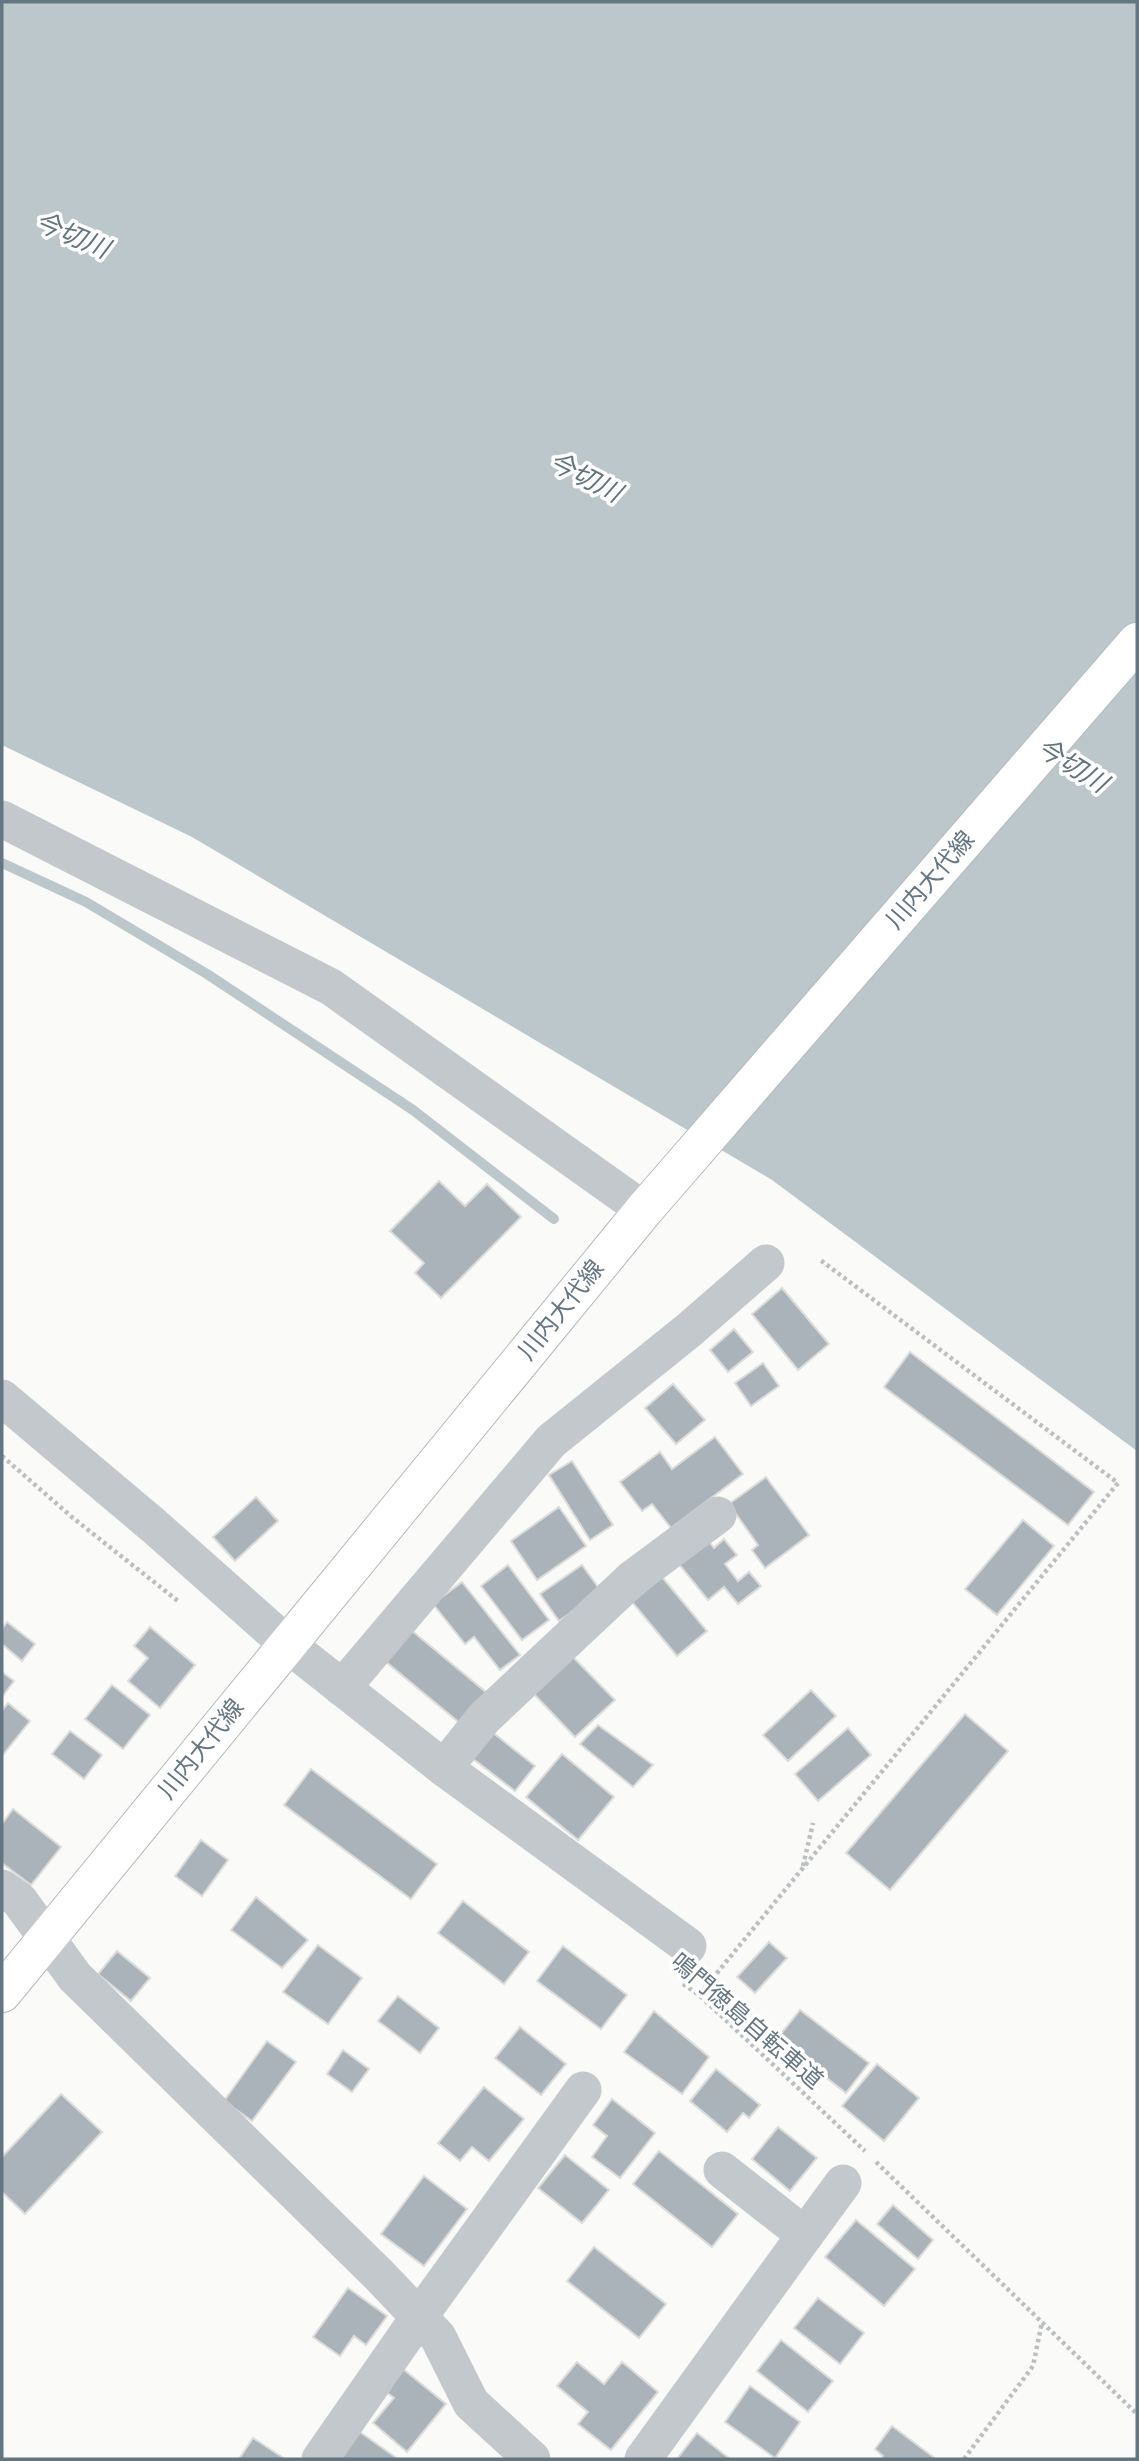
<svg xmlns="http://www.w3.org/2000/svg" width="1139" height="2461" viewBox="0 0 1139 2461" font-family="'Open Sans','Noto Sans JP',sans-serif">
<rect width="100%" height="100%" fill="#fafaf8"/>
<polygon fill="#bbc7cb" points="2,2 1137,2 1137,1451 772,1180 192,837 2,745"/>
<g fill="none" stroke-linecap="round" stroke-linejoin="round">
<polyline stroke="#bbc7cb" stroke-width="10" points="2,863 86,902 207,974 413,1110 554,1219"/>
</g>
<g fill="#aab3b9" stroke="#dcdcda" stroke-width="2">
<polygon points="439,1181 465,1206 487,1184 521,1217 441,1298 415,1273 424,1263 390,1231"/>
<polygon points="782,1288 829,1344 798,1370 752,1314"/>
<polygon points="734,1329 753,1352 728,1372 710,1350"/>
<polygon points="910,1352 1094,1492 1068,1525 884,1387"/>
<polygon points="763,1363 779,1386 751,1406 735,1383"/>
<polygon points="673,1384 705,1420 676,1444 645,1408"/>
<polygon points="715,1437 743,1474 671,1528 652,1504 642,1511 620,1482 660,1452 672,1469"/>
<polygon points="572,1461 613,1525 590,1540 549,1475"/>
<polygon points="766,1477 809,1535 765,1568 752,1550 758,1545 729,1504"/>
<polygon points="256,1497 278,1521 235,1561 213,1537"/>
<polygon points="559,1507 586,1546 537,1580 511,1541"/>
<polygon points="1023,1520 1054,1546 997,1615 965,1589"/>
<polygon points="707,1539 714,1548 724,1539 737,1555 725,1564 738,1581 749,1572 761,1586 738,1604 724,1587 708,1600 678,1563"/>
<polygon points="508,1565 549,1620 522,1640 481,1586"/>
<polygon points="582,1565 601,1591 559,1621 540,1594"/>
<polygon points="662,1577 707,1631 677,1656 632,1602"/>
<polygon points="462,1582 520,1655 500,1670 474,1637 465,1644 433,1604"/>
<polygon points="7,1622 35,1644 22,1661 2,1644 2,1629"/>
<polygon points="150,1627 195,1665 160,1708 128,1681 148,1658 134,1646"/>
<polygon points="411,1630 487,1693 461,1724 385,1661"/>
<polygon points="571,1655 615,1700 575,1737 532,1692"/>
<polygon points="2,1672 14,1681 2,1697"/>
<polygon points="112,1685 150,1715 123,1749 85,1719"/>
<polygon points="811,1690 836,1716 788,1761 763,1735"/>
<polygon points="8,1703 30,1721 2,1756 2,1711"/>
<polygon points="965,1714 1008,1751 890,1890 846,1853"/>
<polygon points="598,1725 653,1765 633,1787 580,1744"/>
<polygon points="848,1728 871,1755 818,1801 795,1774"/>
<polygon points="70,1731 102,1755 84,1779 52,1754"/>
<polygon points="492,1732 535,1766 515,1791 472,1758"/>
<polygon points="562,1754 614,1797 578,1840 526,1797"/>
<polygon points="311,1769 437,1864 411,1899 284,1805"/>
<polygon points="13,1809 61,1847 31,1885 2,1863 2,1824"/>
<polygon points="201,1840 228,1860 202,1896 175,1876"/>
<polygon points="256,1897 308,1940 282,1968 231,1930"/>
<polygon points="463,1901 529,1952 504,1984 438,1933"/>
<polygon points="769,1942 787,1958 755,1993 737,1977"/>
<polygon points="318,1945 362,1978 328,2024 283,1992"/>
<polygon points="563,1946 627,1995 601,2029 537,1981"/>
<polygon points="117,1951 150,1978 131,2001 98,1974"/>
<polygon points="398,1996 439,2028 420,2053 378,2021"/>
<polygon points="800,2010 869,2063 846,2093 777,2039"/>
<polygon points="654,2011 709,2057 682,2094 624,2052"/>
<polygon points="520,2027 566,2064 541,2095 495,2058"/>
<polygon points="267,2041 296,2062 252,2121 224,2101"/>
<polygon points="343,2050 369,2069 352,2092 327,2074"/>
<polygon points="877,2064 919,2098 884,2141 842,2106"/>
<polygon points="716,2069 760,2105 749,2118 743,2113 727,2132 690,2101"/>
<polygon points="484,2087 524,2119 489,2161 472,2147 460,2161 438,2143"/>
<polygon points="61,2094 102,2132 25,2214 2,2192 2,2157"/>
<polygon points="612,2099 655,2133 620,2178 592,2157 607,2136 593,2125"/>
<polygon points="778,2127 817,2158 790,2191 752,2159"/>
<polygon points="659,2151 738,2214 712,2247 633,2184"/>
<polygon points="565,2155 609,2190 582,2223 538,2188"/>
<polygon points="424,2176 467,2209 424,2266 381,2234"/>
<polygon points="893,2205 933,2240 918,2259 877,2224"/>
<polygon points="856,2220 915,2269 884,2306 825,2257"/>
<polygon points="594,2247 666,2304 639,2338 567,2281"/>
<polygon points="348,2288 387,2316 366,2345 354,2336 340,2356 313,2337"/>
<polygon points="818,2298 864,2333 840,2364 794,2328"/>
<polygon points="781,2340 833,2381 808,2412 757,2371"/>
<polygon points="577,2362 604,2384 622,2362 658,2392 611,2450 578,2424 588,2412 557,2386"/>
<polygon points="403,2369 446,2404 407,2452 373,2423 394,2398 385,2391"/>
<polygon points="750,2386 800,2422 775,2458 725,2422"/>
<polygon points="892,2426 936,2459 881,2459 883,2456 875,2449"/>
<polygon points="360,2432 398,2459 341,2459"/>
<polygon points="697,2433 730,2459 677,2459"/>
<polygon points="253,2438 285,2459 239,2459"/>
</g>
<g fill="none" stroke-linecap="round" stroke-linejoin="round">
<defs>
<polyline id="major" points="2,1993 644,1210 1137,642"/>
</defs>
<use href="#major" stroke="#b5babe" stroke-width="40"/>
<g stroke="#bbbfc2" stroke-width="4.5" stroke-dasharray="3.5 3.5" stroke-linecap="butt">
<polyline points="2,1456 73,1518 178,1601"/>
<polyline points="803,1866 813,1823"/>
<polyline points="683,1984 699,1995 865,2151"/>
<polyline points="699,1995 1118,1483 819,1259"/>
<polyline points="876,2162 1137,2414"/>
<polyline points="964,2459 1033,2366 1042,2322"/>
</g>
<g stroke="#c3c8cc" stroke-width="37">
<polyline points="2,819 331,987 644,1210"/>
<polyline points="2,1398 154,1526 287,1644 444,1768 688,1946"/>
<polyline points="342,1688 551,1441 689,1330 766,1263"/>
<polyline points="444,1768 484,1718 633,1578 718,1515"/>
<polyline points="2,1888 19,1900 75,1977 379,2275 438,2337 471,2403 532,2459"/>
<polyline points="805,2235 843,2183"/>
<polyline points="320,2459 419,2317 583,2090"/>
<polyline points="643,2459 805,2235 722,2170"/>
</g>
<use href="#major" stroke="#fff" stroke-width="38"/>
</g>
<g text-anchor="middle" stroke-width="7" stroke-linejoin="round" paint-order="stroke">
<g font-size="24" fill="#657683" stroke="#fff">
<text transform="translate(930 880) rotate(-49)" y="8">川内大代線</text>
<text transform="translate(561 1310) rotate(-51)" y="8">川内大代線</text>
<text transform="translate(201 1749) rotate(-51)" y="8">川内大代線</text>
<text transform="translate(747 2021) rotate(41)" y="8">鳴門徳島自転車道</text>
</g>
<g font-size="26" font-style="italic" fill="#60757c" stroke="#fff">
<text transform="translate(72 235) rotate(23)" y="9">今切川</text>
<text transform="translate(585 477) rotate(27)" y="9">今切川</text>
<text transform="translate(1072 765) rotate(32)" y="9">今切川</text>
</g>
</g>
<rect width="1139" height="2461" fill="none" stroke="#657683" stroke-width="7"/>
</svg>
